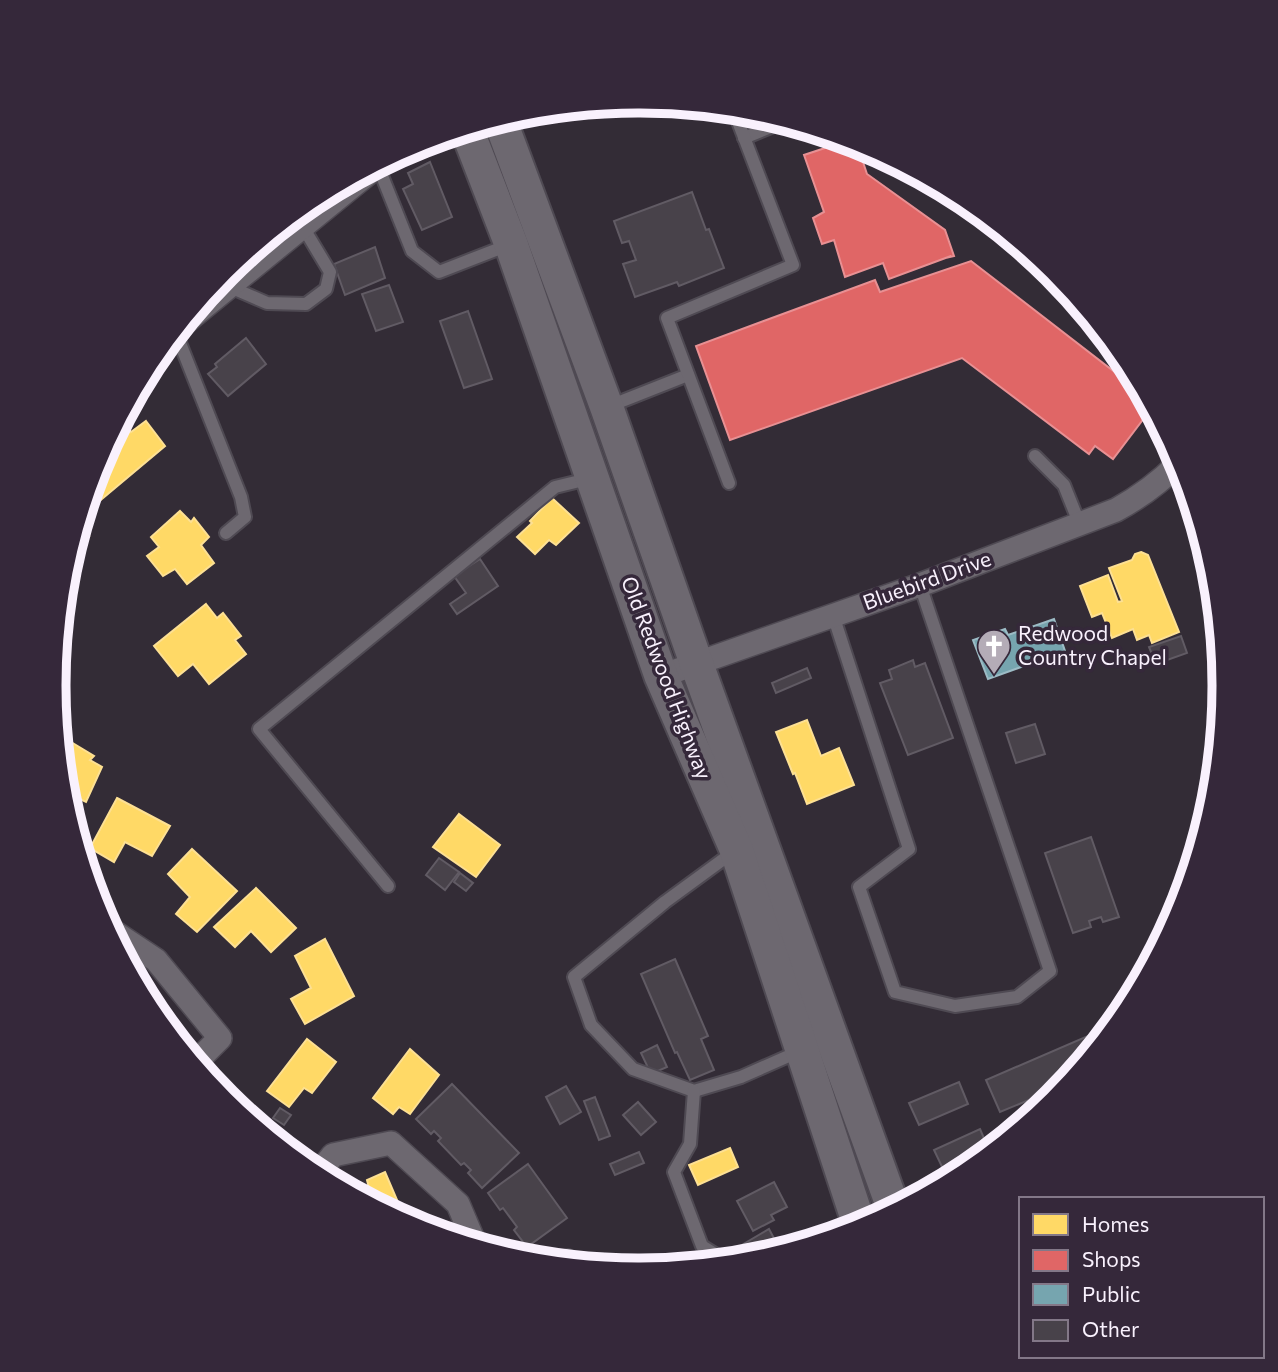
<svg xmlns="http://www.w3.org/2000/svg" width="1278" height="1372" viewBox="0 0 1278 1372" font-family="Commissioner,sans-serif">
<rect width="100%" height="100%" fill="#332c36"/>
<g fill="#ffd966" stroke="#fde093" stroke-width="2">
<polygon points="146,421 165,446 84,514 102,456 125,437 123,435 129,429 131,432"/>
<polygon points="552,498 579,523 556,545 549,540 535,554 517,537 532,523 530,521"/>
<polygon points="180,511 191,522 194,518 209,537 201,545 214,563 187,584 175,569 163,576 147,556 159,547 151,537"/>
<polygon points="80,525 89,536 72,549"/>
<polygon points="1141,552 1148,555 1179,632 1152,643 1149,635 1137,640 1133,629 1112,638 1102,613 1092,617 1080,586 1108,575 1118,602 1122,601 1109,568 1132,560 1135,554"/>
<polygon points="206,604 217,618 223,613 241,636 235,640 246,654 209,684 193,664 178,676 154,646"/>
<polygon points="807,720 821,756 839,748 854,785 807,804 795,773 793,774 776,732"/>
<polygon points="71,742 94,756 90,760 102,767 86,802 76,797 69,812 65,800 60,745 66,750"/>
<polygon points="117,798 170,826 152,856 125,842 114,862 90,848"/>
<polygon points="459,814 500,845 476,877 433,847"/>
<polygon points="192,849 237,891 197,932 176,914 190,897 168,874"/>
<polygon points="256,888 296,928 271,952 251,931 235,947 214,927"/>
<polygon points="325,939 354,996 305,1024 291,999 311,988 295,956"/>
<polygon points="307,1039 336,1062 312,1093 304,1088 289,1107 267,1091"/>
<polygon points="410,1049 439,1075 410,1114 399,1107 393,1114 373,1098"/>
<polygon points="730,1148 738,1167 698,1185 689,1165"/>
<polygon points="385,1172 406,1221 356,1194 369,1188 367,1180"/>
</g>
<g fill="#e06666" stroke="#e89093" stroke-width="2">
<polygon points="846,141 857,144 867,174 945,230 954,256 950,257 951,256 889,279 883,263 845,277 834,240 822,244 813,218 824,212 804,155"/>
<polygon points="971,261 1143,394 1151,409 1113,459 1095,446 1089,454 962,358 730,440 696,346 875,280 880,292"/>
</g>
<polygon fill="#76a5af" stroke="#9dbcc6" stroke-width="2" points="1054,619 1065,651 988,679 973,640 1005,629 1008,635"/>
<g fill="#48424a" stroke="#615b64" stroke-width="2">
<polygon points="430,162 452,217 422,230 403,189 413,184 408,173"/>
<polygon points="692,192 706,230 709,229 724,268 679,286 677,282 635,297 623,264 636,260 629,241 622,243 614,221"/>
<polygon points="375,247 385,278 345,295 334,264"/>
<polygon points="389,285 403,322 376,331 362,294"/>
<polygon points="468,311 492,379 464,388 440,321"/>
<polygon points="246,338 266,364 228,396 208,374 217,367 215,364"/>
<polygon points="1200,532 1207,554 1192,541"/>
<polygon points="480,559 498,586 457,614 450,604 466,593 454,576"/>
<polygon points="1181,636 1187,653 1156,664 1149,647"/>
<polygon points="913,660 915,667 925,663 953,738 908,755 880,683 892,679 889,670"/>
<polygon points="807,668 811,678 776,693 772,683"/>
<polygon points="1035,724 1045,754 1016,763 1006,733"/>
<polygon points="1091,837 1119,917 1103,922 1101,917 1089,921 1091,927 1073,933 1045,853"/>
<polygon points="439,858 459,872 445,890 426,875"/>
<polygon points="460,873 473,883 466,891 454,882"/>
<polygon points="675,959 708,1036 701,1039 714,1070 690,1080 677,1052 675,1053 641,974"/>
<polygon points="1111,1026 1112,1028 1065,1085 1000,1112 986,1080"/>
<polygon points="657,1045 667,1067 651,1074 641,1053"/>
<polygon points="959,1082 968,1104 919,1125 909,1103"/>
<polygon points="452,1084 519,1153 482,1188 468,1173 471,1170 464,1163 461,1165 438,1141 441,1138 434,1131 431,1134 416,1119"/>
<polygon points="566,1086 581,1112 560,1124 546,1097"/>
<polygon points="595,1097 610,1136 599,1140 584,1101"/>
<polygon points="638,1102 656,1122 641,1135 623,1115"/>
<polygon points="280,1108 291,1115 284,1125 273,1118"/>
<polygon points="980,1129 989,1150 944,1171 934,1150"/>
<polygon points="639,1152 644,1163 615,1175 610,1164"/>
<polygon points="528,1164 567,1218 527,1247 514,1230 517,1227 503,1208 500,1210 488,1193"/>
<polygon points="774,1182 787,1207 771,1215 774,1220 753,1231 737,1201"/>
<polygon points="769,1229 777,1244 752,1260 748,1260 740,1246"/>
<polygon points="689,1256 695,1265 669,1268"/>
</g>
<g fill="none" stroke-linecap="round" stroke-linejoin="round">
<defs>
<g id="service">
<polyline points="744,138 783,122"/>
<polyline points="378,166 412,251 439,272 511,244"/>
<polyline points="230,287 267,303 306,304 326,289 330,272 303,227"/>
<polyline points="176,333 241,497 245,517 226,533"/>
<polyline points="607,407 688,375"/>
<polyline points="1035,456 1064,485 1080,525"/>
<polyline points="729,483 667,318 793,265 734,111"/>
<polyline points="833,615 909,849 859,887 895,992 955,1006 1017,997 1050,971 920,585"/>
<polyline points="736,850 665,902 574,977 591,1025 633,1069 694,1091 741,1077 800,1051"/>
<polyline points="388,886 259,729 555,487 592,478"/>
<polyline points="694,1091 690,1144 674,1172 702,1246 728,1262"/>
<polyline points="555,1262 568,1256"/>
</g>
<g id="minor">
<polyline points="182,325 376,167"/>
<path d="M661 676 920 585 1116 510C1140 497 1160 482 1179 463"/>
<polyline points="108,928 156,960 220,1038 195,1063"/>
<polyline points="318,1174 333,1155 391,1143 458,1204 475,1244"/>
</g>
<g id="secondary">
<polyline points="500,120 607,408 697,665 894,1210"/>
<polyline points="467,130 511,244 661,676 736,849 860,1227"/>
</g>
</defs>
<use href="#service" stroke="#4f4a53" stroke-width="16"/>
<use href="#minor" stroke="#4f4a53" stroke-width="26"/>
<use href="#secondary" stroke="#4f4a53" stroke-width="37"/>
<use href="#service" stroke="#6d6870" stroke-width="12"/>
<use href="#minor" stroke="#6d6870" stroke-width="23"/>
<use href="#secondary" stroke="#6d6870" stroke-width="33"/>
</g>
<defs>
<symbol id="church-pin" viewBox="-11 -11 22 30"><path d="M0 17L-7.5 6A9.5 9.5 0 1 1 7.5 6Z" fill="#b4acb7" stroke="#35283a"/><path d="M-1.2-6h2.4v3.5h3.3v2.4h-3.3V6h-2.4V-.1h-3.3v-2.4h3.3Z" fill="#fff"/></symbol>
</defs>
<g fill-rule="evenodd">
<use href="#church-pin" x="975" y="627" width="38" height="52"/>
</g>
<g text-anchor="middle" stroke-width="7" stroke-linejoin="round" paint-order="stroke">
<g font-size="21" fill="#f9f1fd" stroke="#35283a">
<text transform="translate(927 581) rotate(-20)" y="7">Bluebird Drive</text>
<text transform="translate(666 678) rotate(69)" y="7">Old Redwood Highway</text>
</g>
<g font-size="21" fill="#f9f1fd" stroke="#35283a" text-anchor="start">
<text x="1018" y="641">Redwood<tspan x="1018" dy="24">Country Chapel</tspan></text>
</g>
</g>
<path d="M0 0H1278V1372H0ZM638 113H640A572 572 0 0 1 1212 685V686A572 572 0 0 1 640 1258H638A572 572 0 0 1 66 686V685A572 572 0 0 1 638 113Z" fill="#35283a" fill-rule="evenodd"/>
<path fill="none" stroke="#f9f1fd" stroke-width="9" d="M638 113H640A572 572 0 0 1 1212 685V686A572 572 0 0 1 640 1258H638A572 572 0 0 1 66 686V685A572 572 0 0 1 638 113Z"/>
<rect x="1019" y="1197" width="245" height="161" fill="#35283a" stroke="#837888" stroke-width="2"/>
<rect x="1033" y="1214" width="35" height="21" fill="#ffd966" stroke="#837888" stroke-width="2"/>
<text x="1082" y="1232" font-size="21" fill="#f9f1fd">Homes</text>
<rect x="1033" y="1250" width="35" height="21" fill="#e06666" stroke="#837888" stroke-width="2"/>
<text x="1082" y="1267" font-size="21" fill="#f9f1fd">Shops</text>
<rect x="1033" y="1284" width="35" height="21" fill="#76a5af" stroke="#837888" stroke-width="2"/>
<text x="1082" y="1302" font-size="21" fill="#f9f1fd">Public</text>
<rect x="1033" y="1320" width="35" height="21" fill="#48424a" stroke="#837888" stroke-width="2"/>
<text x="1082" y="1337" font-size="21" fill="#f9f1fd">Other</text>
</svg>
